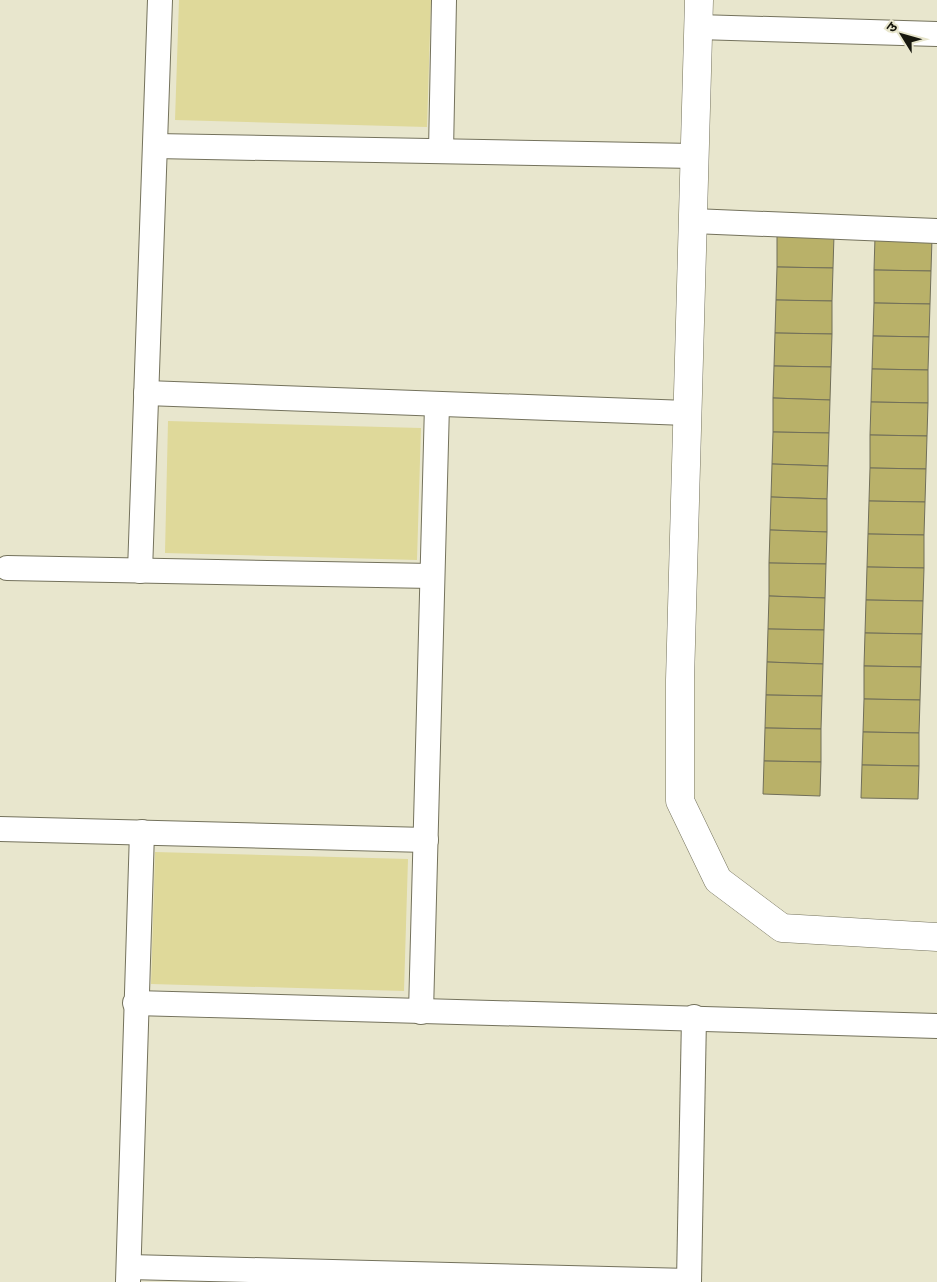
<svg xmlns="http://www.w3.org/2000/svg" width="937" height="1282" viewBox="0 0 937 1282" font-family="'Roboto Serif','Noto Sans Devanagari',serif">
<rect width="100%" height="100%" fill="#e8e6cd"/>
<g fill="#dfd99a">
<polygon points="179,0 431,0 427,127 175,120"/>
<polygon points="168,421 421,428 417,560 165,553"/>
<polygon points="155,852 408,859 404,991 151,984"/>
</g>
<g fill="#b9b169" stroke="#716f59">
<polygon points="777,234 834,235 833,268 777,267"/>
<polygon points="875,237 932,238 931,271 874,270"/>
<polygon points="777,267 833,268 832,301 776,300"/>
<polygon points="874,270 931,271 930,304 874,303"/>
<polygon points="776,300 832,301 832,334 775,333"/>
<polygon points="874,303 930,304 929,337 873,336"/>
<polygon points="775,333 832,334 831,367 774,366"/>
<polygon points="873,336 929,337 928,370 872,369"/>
<polygon points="774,366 831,367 830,400 773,398"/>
<polygon points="872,369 928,370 928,403 871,402"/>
<polygon points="773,398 830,400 829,433 773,432"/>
<polygon points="871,402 928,403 927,436 870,435"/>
<polygon points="773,432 829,433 828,466 772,464"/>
<polygon points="870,435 927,436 926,469 870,468"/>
<polygon points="772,464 828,466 827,499 771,497"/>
<polygon points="870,468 926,469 925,502 869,501"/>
<polygon points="771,497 827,499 827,532 770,530"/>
<polygon points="869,501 925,502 924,535 868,534"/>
<polygon points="770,530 827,532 826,564 769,563"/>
<polygon points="868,534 924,535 924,568 867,567"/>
<polygon points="769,563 826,564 825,598 769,596"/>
<polygon points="867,567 924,568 923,601 866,600"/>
<polygon points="769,596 825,598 824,630 768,629"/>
<polygon points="866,600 923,601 922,634 865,633"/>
<polygon points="768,629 824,630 823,664 767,662"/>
<polygon points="865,633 922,634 921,667 864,666"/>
<polygon points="767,662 823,664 822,696 766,695"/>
<polygon points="864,666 921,667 920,700 864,699"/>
<polygon points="766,695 822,696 821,729 765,728"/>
<polygon points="864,699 920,700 919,733 863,732"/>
<polygon points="765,728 821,729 821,762 764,761"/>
<polygon points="863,732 919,733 919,766 862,765"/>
<polygon points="764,761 821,762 820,796 763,794"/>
<polygon points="862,765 919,766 918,799 861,798"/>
</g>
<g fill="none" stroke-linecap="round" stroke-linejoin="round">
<defs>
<g id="minor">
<polyline points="698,27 937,34"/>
<polyline points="155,146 694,156"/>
<polyline points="441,151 444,0"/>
<polyline points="693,221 937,231"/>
<polyline points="146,393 687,413"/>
<polyline points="7,568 432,576"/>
<polyline points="140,571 160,0"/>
<polyline points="0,829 426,840"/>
<path d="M135 1003C402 1012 670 1016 937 1026"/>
<polyline points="421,1012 437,405"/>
<polyline points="129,1267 689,1281"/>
<polyline points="128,1282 142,832"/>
<polyline points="689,1282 694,1017"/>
</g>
<polyline id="tertiary" points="699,0 680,680 680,801 718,880 782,928 937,937"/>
</defs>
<use href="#minor" stroke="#74725c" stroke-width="26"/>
<use href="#tertiary" stroke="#74725c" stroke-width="29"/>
<use href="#minor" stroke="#fff" stroke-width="24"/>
<use href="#tertiary" stroke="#fff" stroke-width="28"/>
</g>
<g transform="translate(902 35) rotate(307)" stroke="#e8e6cd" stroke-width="4" paint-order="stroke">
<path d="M0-4L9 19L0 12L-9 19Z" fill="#17170e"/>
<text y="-8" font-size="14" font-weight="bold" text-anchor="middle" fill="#17170e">उ</text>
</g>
</svg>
